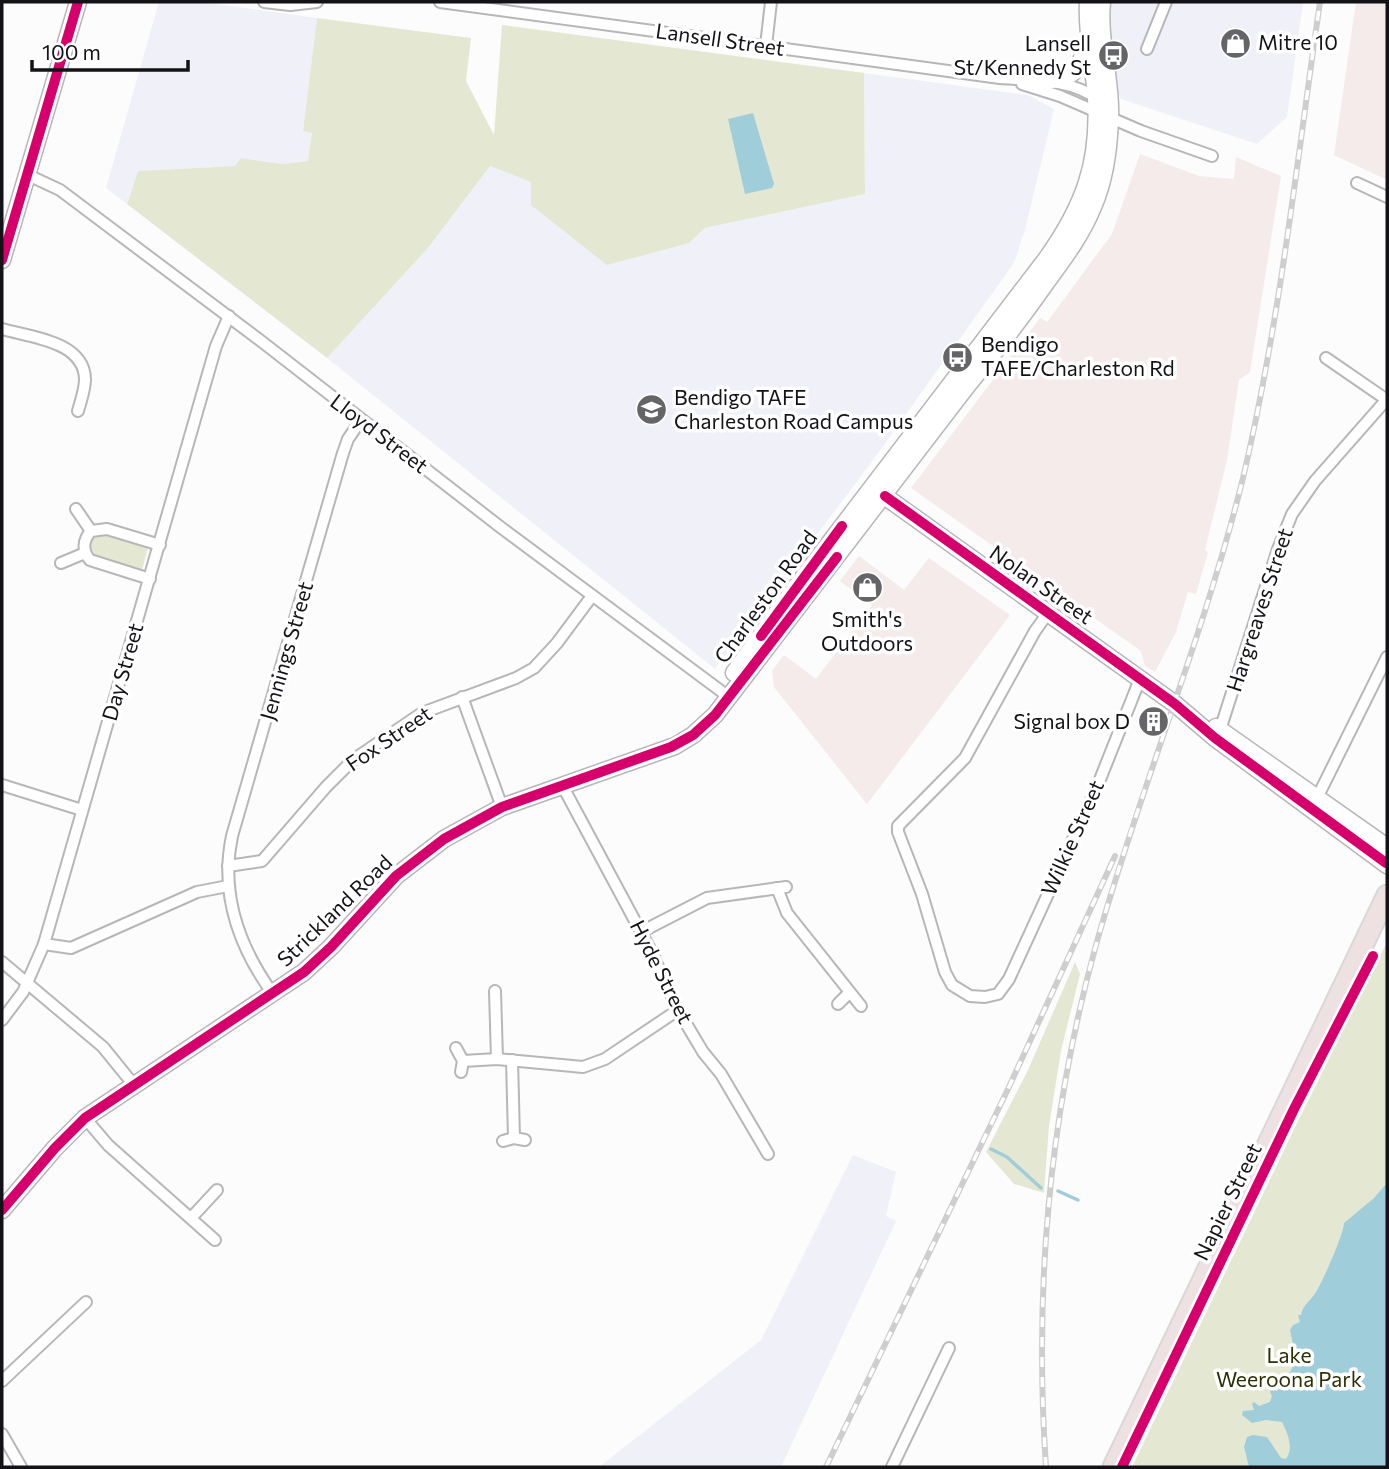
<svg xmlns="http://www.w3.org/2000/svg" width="1389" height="1469" viewBox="0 0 1389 1469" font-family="Commissioner,sans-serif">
<rect width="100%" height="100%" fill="#fcfcfc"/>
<g fill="#f0f0f8">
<polygon points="159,2 201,2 317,18 303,131 312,132 309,161 282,164 241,158 235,166 138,171 127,204 106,188"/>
<polygon points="1111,2 1303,2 1287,117 1257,144 1121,99 1115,86 1110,28"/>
<polygon points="864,73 1028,95 1054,109 1025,230 1014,263 871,463 715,669 327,358 428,248 490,166 689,243 705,228 865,194"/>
<polygon points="853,1155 896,1172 886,1216 896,1221 781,1467 599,1467 761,1340"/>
</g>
<g fill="#f4ebea">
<polygon points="1356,2 1387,2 1387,180 1334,155"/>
<polygon points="1140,154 1199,176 1234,179 1236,157 1281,176 1250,372 1239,380 1227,460 1205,550 1208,552 1196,594 1188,592 1176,632 1155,672 1145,666 1141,651 911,488 1040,318 1047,322 1112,234"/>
<polygon points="859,556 904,590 929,558 1010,615 867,804 774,687 772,671 784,655 816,679 872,605 840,581"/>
</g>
<g fill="#e4e8d2">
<polygon points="317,18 471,38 466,81 494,135 502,25 864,73 865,194 705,228 689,243 607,265 531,205 531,182 490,166 428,248 327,358 127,204 138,171 235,166 241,158 282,164 308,161 312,133 303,131"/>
<path d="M109 533 110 537C123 541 137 541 148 547L142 570 134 571 127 565 104 558 100 561 92 557 88 545 94 535Z"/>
<polygon points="1387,942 1387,1467 1132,1467 1299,1119"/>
<polygon points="1075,962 1080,974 1061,1051 1049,1126 1044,1193 1014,1184 986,1152 1028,1070"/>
</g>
<g fill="#a0cdda">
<polygon points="753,113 774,184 772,188 745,194 728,119"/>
<path d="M1387 1183V1467H1249L1244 1447 1247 1437 1253 1435 1267 1437 1281 1458 1286 1459C1294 1448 1288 1434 1282 1422L1266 1420 1252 1423 1242 1415 1243 1411 1254 1410 1252 1404 1254 1402 1259 1406 1270 1402 1272 1396 1270 1392 1271 1389 1277 1391 1285 1384 1293 1366 1291 1353 1294 1349 1290 1330 1293 1325 1300 1322 1298 1315H1301C1303 1304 1311 1301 1316 1292 1323 1281 1344 1233 1344 1223L1374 1198Z"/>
</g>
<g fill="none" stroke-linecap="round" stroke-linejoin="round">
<g stroke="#a0cdda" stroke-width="3.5">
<polyline points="991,1149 1007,1157 1041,1188"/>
<polyline points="1058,1191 1078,1200"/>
</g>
<defs>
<g id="street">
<polyline points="264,2 290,5 317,2"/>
<path d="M440 2 1000 78C1032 80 1073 79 1099 100"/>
<polyline points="766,46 771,2"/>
<polyline points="1147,49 1166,2"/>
<polyline points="1022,84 1060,96 1141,131 1212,156"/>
<polyline points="28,175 60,190 261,341 499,526 729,697"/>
<polyline points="1357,183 1387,197"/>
<path d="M2 329C30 337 84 341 85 379 85 390 81 400 78 411"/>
<polyline points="1326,358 1387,400"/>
<polyline points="76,509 91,531"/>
<polyline points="61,563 85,553"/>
<path d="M150 579 90 560C82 551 83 540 91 531L107 529 160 545"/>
<polyline points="1048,613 1035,631 965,758 898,826 898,832 922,894 945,972 952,985 970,996 985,997 998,994 1009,979 1097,787 1140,679"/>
<polyline points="462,697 502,807"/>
<polyline points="1220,730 1278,549 1292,514 1315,481 1387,399"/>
<polyline points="2,785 82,810"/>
<polyline points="562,785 649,947 678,1010 703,1052 721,1074 768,1154"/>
<polyline points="1317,798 1387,657"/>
<polyline points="228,866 262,861 326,787 353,760 422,713 516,678 534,668 557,643 592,596"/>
<polyline points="777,888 787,913 861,1006"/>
<polyline points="641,932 707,898 786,887"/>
<polyline points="44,944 71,948 197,892 228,886"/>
<polyline points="2,962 103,1047 133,1084"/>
<polyline points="495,991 497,1059"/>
<path d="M273 994C239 947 220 893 232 836L343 453 348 439 361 420"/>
<polyline points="838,1004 849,993"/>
<polyline points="2,1020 23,992 44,944 216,346 229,316"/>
<polyline points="456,1048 463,1061 461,1072"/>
<polyline points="512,1060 514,1138"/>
<polyline points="463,1061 497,1059 583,1067 605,1059 678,1010"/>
<polyline points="85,1118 108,1145 215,1240"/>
<polyline points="503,1141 514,1138 525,1140"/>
<polyline points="191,1218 217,1190"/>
<polyline points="2,1381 86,1302"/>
<polyline points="2,1434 21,1467"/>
<polyline points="892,1467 949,1348"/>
</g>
<g id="secondary">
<path d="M1044 81C1074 78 1079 72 1087 43"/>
<polyline points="2,260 78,2"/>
<polyline points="876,490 1175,704 1215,738 1387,865"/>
<path d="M734 673 786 600 1047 258C1084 206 1100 162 1096 98 1094 65 1086 34 1088 2"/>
<polyline points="1216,727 1387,847"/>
<path d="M2 1210 55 1148 85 1118 304 972 331 947 396 876 444 839 502 807 675 746 693 735 715 715 967 386C996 351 1023 316 1048 280 1065 257 1082 234 1093 207 1105 180 1109 148 1110 119 1112 79 1098 41 1102 2"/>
</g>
<polyline id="highway" points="1113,1467 1387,895"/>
</defs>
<use href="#street" stroke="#b7b7b9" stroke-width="14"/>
<use href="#secondary" stroke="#b7b7b9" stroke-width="19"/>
<use href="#highway" stroke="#d8d8d9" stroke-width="23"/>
<use href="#street" stroke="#fff" stroke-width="10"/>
<use href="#secondary" stroke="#fff" stroke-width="16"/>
<use href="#highway" stroke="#eee1e2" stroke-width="19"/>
<defs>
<g id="rail">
<polyline points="826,1467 1008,1089 1115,856"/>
<path d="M1046 1467C1034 1291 1049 1115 1096 945 1140 788 1204 636 1243 478 1280 321 1297 161 1320 2"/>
</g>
</defs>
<use href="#rail" stroke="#cececf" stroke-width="6"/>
<use href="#rail" stroke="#fff" stroke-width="3.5" stroke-dasharray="10" stroke-linecap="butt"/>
<defs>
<g id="cycleway">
<polyline points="2,260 78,2"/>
<polyline points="885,496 1175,704 1215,738 1386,863"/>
<polyline points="761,636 842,526"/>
<polyline points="2,1210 55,1148 85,1118 304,972 331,947 396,876 444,839 502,807 671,747 693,735 715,715 837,557"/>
<polyline points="1122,1467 1294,1109 1373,956"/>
</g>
</defs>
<use href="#cycleway" stroke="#fff" stroke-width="15"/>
<use href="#cycleway" stroke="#d6006c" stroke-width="10"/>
</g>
<defs>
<symbol id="shop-disc" viewBox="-11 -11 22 22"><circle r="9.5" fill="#656567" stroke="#fff"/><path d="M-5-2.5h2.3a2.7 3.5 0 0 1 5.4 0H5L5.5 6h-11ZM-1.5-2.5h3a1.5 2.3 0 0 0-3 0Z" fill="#fff"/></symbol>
<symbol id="bus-disc" viewBox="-11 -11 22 22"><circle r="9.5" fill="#656567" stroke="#fff"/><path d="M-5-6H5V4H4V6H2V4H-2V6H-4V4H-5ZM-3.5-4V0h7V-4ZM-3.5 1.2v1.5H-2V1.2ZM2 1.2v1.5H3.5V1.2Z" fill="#fff"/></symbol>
<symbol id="university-disc" viewBox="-11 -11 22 22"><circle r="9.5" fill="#656567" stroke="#fff"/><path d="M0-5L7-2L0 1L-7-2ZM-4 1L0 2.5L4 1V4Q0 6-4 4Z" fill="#fff"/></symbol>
<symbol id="building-disc" viewBox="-11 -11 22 22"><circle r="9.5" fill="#656567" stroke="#fff"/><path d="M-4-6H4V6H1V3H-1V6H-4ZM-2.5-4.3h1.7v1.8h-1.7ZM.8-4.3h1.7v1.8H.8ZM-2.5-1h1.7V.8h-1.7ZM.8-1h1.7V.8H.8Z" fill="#fff"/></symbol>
</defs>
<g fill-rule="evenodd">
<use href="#shop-disc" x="1218" y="26" width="35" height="35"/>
<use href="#bus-disc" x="1096" y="38" width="35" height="35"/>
<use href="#bus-disc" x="940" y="340" width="35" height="35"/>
<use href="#university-disc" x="634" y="392" width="35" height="35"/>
<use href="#shop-disc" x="850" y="570" width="35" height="35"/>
<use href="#building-disc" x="1136" y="704" width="35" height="35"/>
</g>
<g text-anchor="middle" stroke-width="7" stroke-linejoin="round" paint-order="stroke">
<g font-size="21" fill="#131317" stroke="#fff">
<text transform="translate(720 40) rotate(8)" y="7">Lansell Street</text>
<text transform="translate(379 434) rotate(37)" y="7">Lloyd Street</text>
<text transform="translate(1041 585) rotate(35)" y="7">Nolan Street</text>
<text transform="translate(766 597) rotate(-54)" y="7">Charleston Road</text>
<text transform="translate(1260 610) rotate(-72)" y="7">Hargreaves Street</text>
<text transform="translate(287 651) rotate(-74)" y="7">Jennings Street</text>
<text transform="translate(123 672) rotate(-74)" y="7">Day Street</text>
<text transform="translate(389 739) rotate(-34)" y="7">Fox Street</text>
<text transform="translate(1073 838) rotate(-66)" y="7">Wilkie Street</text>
<text transform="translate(335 911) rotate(-44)" y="7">Strickland Road</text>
<text transform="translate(661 972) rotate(63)" y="7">Hyde Street</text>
<text transform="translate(1228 1202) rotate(-64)" y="7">Napier Street</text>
</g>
<g font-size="21" fill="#131317" stroke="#fff" text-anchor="start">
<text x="1258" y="50">Mitre 10</text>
<text x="1091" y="51" text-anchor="end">Lansell<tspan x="1091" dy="24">St/Kennedy St</tspan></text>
<text x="981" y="352">Bendigo<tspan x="981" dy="24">TAFE/Charleston Rd</tspan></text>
<text x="674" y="405">Bendigo TAFE<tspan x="674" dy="24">Charleston Road Campus</tspan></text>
<text x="867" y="627" text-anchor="middle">Smith's<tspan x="867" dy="24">Outdoors</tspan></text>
<text x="1130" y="729" text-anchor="end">Signal box D</text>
</g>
<g font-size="21" fill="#2b2f05" stroke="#fff">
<text x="1289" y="1363">Lake<tspan x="1289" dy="24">Weeroona Park</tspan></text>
</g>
</g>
<rect width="1389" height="1469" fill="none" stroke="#131317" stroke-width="7"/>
<path d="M32 60v10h156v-10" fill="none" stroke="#131317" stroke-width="3.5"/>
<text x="42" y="60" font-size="21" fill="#131317" stroke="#ffffff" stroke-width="5" paint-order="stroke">100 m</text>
</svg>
